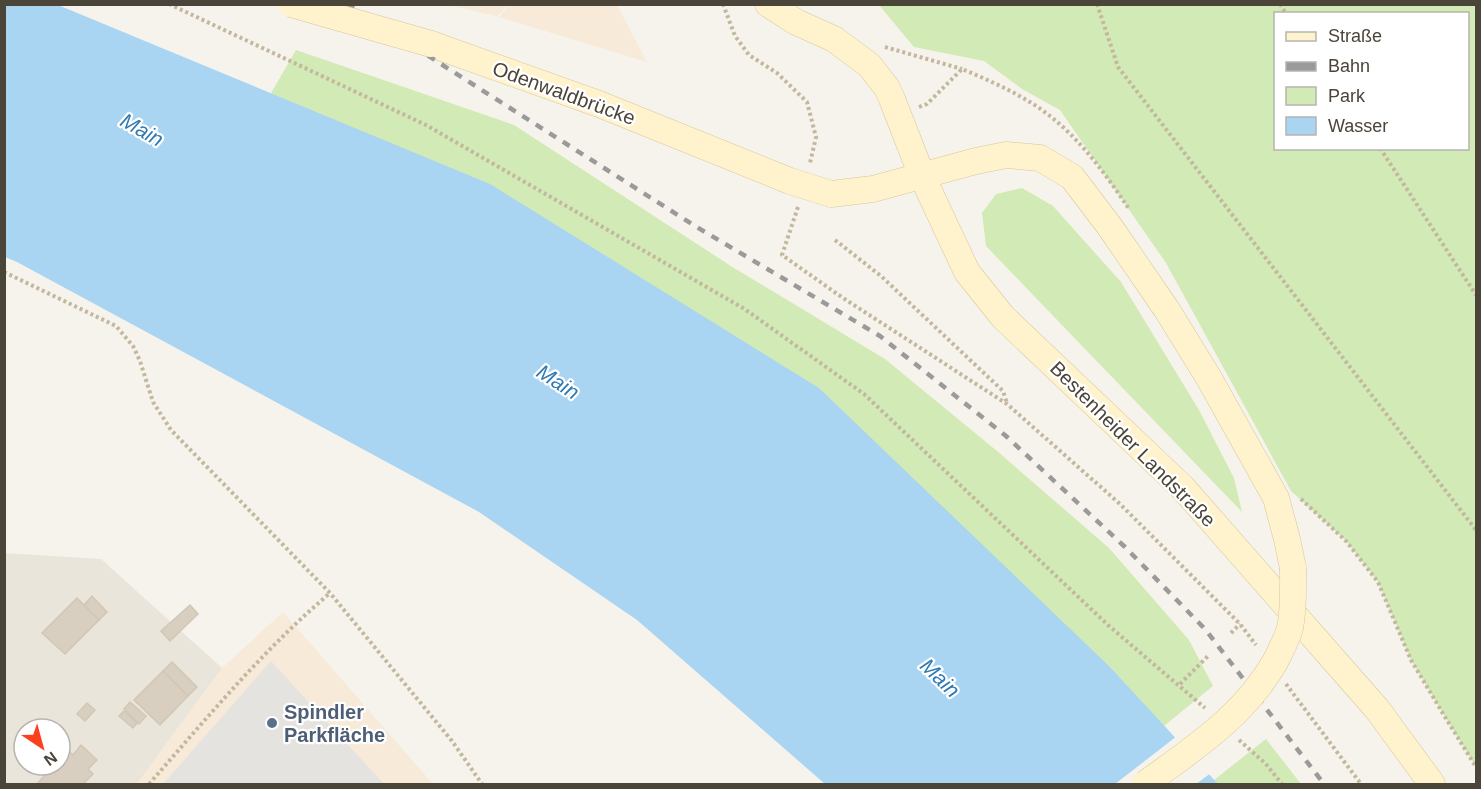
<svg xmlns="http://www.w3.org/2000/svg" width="1481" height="789" viewBox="0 0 1481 789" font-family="Arial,sans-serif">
<rect width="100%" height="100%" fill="#f6f3ec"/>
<path fill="#eae5da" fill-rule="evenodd" d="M4 553 101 559 222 668 137 784H5ZM24 729H60V765H24Z"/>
<g fill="#f7ead8">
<polygon points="510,4 617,5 647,62 499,17"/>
<polygon points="447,5 508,4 508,5 497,16"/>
<polygon points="283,612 433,784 137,784 222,668"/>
</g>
<g fill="#d2eab5" fill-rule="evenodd">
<path d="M879 5H1476V767L1445 717 1411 660 1378 582 1346 541 1291 491 1166 263 1060 110 1022 89 984 61 914 47ZM1276 14H1468V148H1276Z"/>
<polygon points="296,50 514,125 734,268 885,359 997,451 1109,548 1189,640 1213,686 1164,726 1111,668 271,93"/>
<polygon points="1022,188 1053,206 1121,282 1199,410 1234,478 1242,512 986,246 982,213 996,194"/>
<polygon points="1266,739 1301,784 1218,784 1214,780"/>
</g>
<polygon fill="#e5e3e0" points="271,661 384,784 163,784"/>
<polygon fill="#a9d4f2" points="4,5 58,5 490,184 819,388 1111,668 1218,784 825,784 637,620 479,512 17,262 5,257"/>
<polygon fill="#f6f3ec" points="1177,736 1211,773 1196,784 1115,784"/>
<g fill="#d8cfc1" stroke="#d3c7b4" stroke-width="1.5">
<polygon points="92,596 107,612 99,620 84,605"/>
<polygon points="77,598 99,620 65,654 42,633"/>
<polygon points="190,605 198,614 170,641 161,631"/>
<polygon points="172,662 197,687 188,696 163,671"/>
<polygon points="163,671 188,696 160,725 134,700"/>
<polygon points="130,702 146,716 139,724 124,709"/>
<polygon points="87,703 95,710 85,721 77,714"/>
<polygon points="124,711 137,723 133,728 119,716"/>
<polygon points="81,745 97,760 88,769 93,774 83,784 37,784 54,765 60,765 60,759 68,750 73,755"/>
</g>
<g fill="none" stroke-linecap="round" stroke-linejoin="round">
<defs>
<g id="secondary">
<polyline points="768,4 796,22 834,39 869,65 887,88 892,99 922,176 967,272 1003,317 1183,488 1377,709 1432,784"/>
<polyline points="431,44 599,104"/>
<polyline points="831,194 873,189 976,161 1006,155 1040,158 1072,177 1110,227 1167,310 1210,380 1276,498 1287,539 1293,568"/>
</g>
</defs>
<use href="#secondary" stroke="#d6c79b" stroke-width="27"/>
<g stroke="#c4b79f" stroke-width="4" stroke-dasharray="3 3" stroke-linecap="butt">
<polyline points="169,4 426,125 743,308 864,394 1109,626 1205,708"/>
<polyline points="723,4 735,36 749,55 777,73 807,102 816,137 810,163"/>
<polyline points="1097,4 1118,67 1476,530"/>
<polyline points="1280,4 1286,14"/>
<polyline points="885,47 962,69"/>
<path d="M919 107 927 104 962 69C986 79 1011 90 1033 104 1073 129 1103 170 1129 209"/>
<polyline points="1380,148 1476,295"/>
<polyline points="798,207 782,255 843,298 1007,404 1120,504 1240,624 1256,645"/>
<polyline points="835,240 881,276 1003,391 1007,403"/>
<polyline points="4,272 116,326 133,346 140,361 153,402 171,430 330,593 452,741 482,784"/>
<polyline points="1301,499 1346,541 1378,582 1411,660 1445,717 1476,767"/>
<polyline points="1231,633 1240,624"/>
<polyline points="1180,684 1208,656"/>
<polyline points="1286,684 1361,784"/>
<polyline points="1239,740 1265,763 1282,784"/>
<path d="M149 784C207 718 263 650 330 593"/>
</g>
<use href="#secondary" stroke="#fff3cd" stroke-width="26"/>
<polyline stroke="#9a9a9a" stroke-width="4.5" stroke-dasharray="8 8" stroke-linecap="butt" points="347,4 695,226 880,336 1006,436 1125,547 1205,629 1324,784"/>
<defs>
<g id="secondary-bridge">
<polyline points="291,4 431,44"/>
<polyline points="599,104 790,181 831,194"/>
<path d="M1145 784C1195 747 1243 717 1275 662 1280 652 1287 639 1290 628 1294 608 1293 589 1293 568"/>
</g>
</defs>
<use href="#secondary-bridge" stroke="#d6c79b" stroke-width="27" stroke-linecap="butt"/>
<use href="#secondary-bridge" stroke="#fff3cd" stroke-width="26"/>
</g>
<circle fill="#5c6f8a" stroke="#fff" stroke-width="2" cx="272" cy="723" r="6"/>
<g text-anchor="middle" stroke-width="4.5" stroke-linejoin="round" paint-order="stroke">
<g font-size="20" fill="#4b4439" stroke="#fff">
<text transform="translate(564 93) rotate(20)" y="7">Odenwaldbrücke</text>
<text transform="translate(1133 444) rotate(45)" y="7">Bestenheider Landstraße</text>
</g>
<g font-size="20" font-weight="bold" fill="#4e5e75" stroke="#fff" text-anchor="start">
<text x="284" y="719">Spindler<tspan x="284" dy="23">Parkfläche</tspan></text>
</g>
<g font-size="21" font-style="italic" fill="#2e7ab2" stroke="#fff">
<text transform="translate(142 130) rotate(30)" y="7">Main</text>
<text transform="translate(558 382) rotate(33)" y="7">Main</text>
<text transform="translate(940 678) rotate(44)" y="7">Main</text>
</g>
</g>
<rect width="1481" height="789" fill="none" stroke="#4b4439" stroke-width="12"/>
<rect x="1274" y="12" width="195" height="138" fill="#ffffff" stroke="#b7b4b0" stroke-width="1.5"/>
<rect x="1286" y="32" width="30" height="9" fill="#fff3cd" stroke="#b7b4b0" stroke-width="1.5"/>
<text x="1328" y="42" font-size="18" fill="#4b4439">Straße</text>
<rect x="1286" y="62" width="30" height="9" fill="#9a9a9a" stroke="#b7b4b0" stroke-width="1.5"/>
<text x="1328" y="72" font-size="18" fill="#4b4439">Bahn</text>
<rect x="1286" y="87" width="30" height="18" fill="#d2eab5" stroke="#b7b4b0" stroke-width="1.5"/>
<text x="1328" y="102" font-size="18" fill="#4b4439">Park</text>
<rect x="1286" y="117" width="30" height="18" fill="#a9d4f2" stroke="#b7b4b0" stroke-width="1.5"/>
<text x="1328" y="132" font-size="18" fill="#4b4439">Wasser</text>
<g transform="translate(42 747) rotate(144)"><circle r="28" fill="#ffffff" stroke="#b7b4b0" stroke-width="1.5"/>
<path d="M0-4.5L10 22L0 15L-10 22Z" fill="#fc3f1d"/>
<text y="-9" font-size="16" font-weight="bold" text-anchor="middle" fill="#4b4439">N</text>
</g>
</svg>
